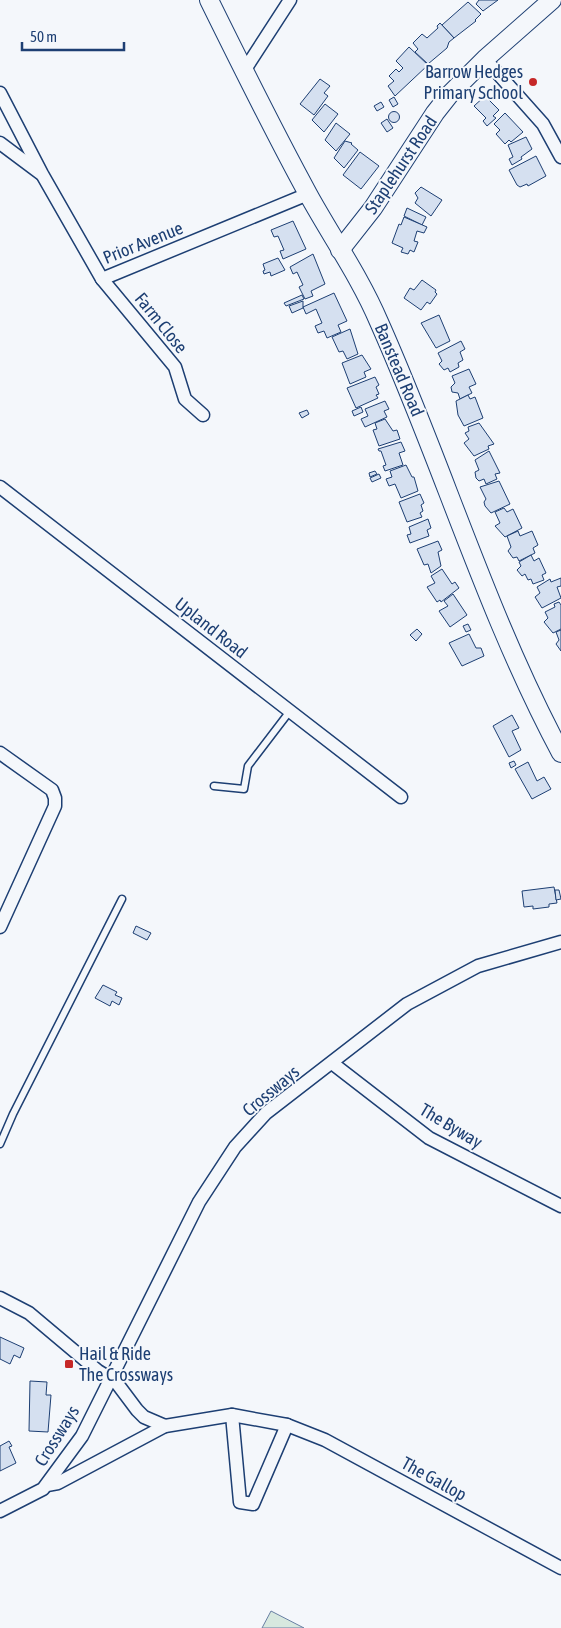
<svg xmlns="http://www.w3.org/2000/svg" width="561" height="1628" viewBox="0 0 561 1628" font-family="'Asap Condensed',sans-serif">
<rect width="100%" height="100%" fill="#f4f7fb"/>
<polygon fill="#d7e8df" stroke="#687fa3" points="271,1611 304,1628 262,1628"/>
<g fill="#d5e0f0" stroke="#1d3f73">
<polygon points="479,0 498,0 483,11 476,4"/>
<polygon points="468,2 481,14 475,20 476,21 454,38 442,25"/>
<polygon points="440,23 454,38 449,42 447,48 428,64 415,52 418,49 413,43 422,34 427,38 438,28 437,26"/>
<polygon points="409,47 428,65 395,96 388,86 394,81 389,76 396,69 399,72 403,68 396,61"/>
<polygon points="320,79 330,86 324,93 328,96 314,115 300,104"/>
<polygon points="485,96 499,110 493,116 496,118 487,126 483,121 486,118 474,106"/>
<polygon points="394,97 398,104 393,107 389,100"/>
<polygon points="381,102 384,107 377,111 374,106"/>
<polygon points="325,104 338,114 324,132 312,120"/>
<circle cx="394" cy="117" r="5.5"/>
<polygon points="505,113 523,132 511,142 509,140 505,144 496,134 500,130 494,124"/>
<polygon points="387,119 393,128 387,132 381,123"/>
<polygon points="336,123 350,134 336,151 325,140"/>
<polygon points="526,137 532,149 521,157 522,159 512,165 509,159 513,157 508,145"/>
<polygon points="345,141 352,143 351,144 358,150 344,168 334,158"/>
<polygon points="360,152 379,166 361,189 343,175"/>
<polygon points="536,156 546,176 528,186 527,184 520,187 517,185 509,170"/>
<polygon points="421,187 442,200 431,216 415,203 418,198 415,193"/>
<polygon points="407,208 426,217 422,225 404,216"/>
<polygon points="404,217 427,227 424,233 417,231 414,241 418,242 414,252 410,250 408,254 401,252 403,248 392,243 399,224 401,225"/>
<polygon points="293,221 306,249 283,259 280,251 284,250 278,236 274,237 271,230"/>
<polygon points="313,254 325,284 311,291 313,296 305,299 299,287 303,285 297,272 293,274 290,267"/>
<polygon points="278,258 285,270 271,276 270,272 264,274 263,271 265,270 263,264"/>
<polygon points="422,280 436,290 435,292 437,294 430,304 427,302 421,310 404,298 410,288 414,290"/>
<polygon points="334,293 347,321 338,325 341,332 327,338 324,331 318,333 315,326 322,323 316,309 306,314 303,307"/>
<polygon points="302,295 304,299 286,306 284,303"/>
<polygon points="303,301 303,308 292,313 289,306"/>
<polygon points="439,315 450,341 436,348 421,323"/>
<polygon points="350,329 358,354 347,359 343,351 339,352 332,337"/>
<polygon points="461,341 465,349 460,352 463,360 458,363 459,367 450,372 448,368 444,370 439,364 442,361 438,353"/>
<polygon points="362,355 371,369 364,372 366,377 350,384 342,363"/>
<polygon points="469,369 476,384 469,387 472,393 460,399 458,393 452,392 451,387 455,383 452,376"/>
<polygon points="375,377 379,385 376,387 379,394 376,395 378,398 356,408 347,388"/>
<polygon points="468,395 470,399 475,397 483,418 464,426 458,415 456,401"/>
<polygon points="385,401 389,409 384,411 387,417 365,427 361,419 368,416 365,409"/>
<polygon points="361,407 363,412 354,416 352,411"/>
<polygon points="307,410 309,414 302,418 299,413"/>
<polygon points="385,419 393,431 397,430 400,439 379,446 373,430 377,429 375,423"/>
<polygon points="479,423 494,444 488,446 489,449 474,456 464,443 469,439 465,433 469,431 468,427"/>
<polygon points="401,442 405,451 399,453 403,465 385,471 383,466 386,465 381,451 379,451 378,449"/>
<polygon points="489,451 500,473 495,474 497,479 486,484 484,479 479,481 476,478 475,472 479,470 475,460"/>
<polygon points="406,465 412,477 414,477 418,491 401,498 395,484 389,486 386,479 392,477 390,471"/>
<polygon points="375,471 377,474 370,477 369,473"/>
<polygon points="379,474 381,478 372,482 370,478"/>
<polygon points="499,481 510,504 491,513 485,506 484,502 486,499 480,487"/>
<polygon points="420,494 424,503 421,505 423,511 420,513 422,517 407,522 399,502"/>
<polygon points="504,508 507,512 513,509 522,528 505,537 495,526 500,523 495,512"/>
<polygon points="428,519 431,528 427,530 429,536 410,543 407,535 411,534 409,527"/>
<polygon points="518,531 520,536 532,531 538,545 533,548 535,553 519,561 517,557 513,558 508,551 511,547 507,536"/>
<polygon points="438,541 442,550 438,552 441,566 431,573 428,564 424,565 417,549"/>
<polygon points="531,555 534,561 539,558 546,573 542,575 544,580 533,584 531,579 528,580 525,574 522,576 517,570 521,566 519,562"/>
<polygon points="442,569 452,584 455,582 459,588 441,602 440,600 437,602 427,587 435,583 431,576"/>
<polygon points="561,578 561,586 557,587 561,598 542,608 535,597 540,593 537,587 550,579 551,582"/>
<polygon points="453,594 467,615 450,627 439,611 448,606 444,601"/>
<polygon points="559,602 561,605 561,629 553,633 544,622 548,618 545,612 555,607 554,604"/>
<polygon points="468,624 471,630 466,632 463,626"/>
<polygon points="417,629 422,634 416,641 410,635"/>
<polygon points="561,630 561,651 556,644 559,640 556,632"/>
<polygon points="469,634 476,648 481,648 484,656 462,666 449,643"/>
<polygon points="512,715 519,728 512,731 521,750 509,757 493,726"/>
<polygon points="514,761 516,765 511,768 509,763"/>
<polygon points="528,762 537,781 544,777 551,789 532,799 515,769"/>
<polygon points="554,887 557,903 549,904 549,907 533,909 533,906 524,907 522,891"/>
<polygon points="555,890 559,890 561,899 556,900"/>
<polygon points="136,926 151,933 147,940 133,933"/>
<polygon points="103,985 117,992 115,995 122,998 119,1005 112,1001 110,1006 95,998"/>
<polygon points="0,1337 24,1348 20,1358 14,1355 10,1364 0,1359"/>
<polygon points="30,1381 47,1382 46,1395 51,1395 48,1432 29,1431"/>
<polygon points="9,1441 12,1446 9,1447 16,1463 0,1471 0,1446"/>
</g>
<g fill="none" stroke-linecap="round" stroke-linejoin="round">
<defs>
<g id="lane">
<polyline points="214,786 244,789 248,766 290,711"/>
<polyline points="0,1144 13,1114 122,899"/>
</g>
<g id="street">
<polyline points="485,59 543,124 561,157"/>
<polyline points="244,71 290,0"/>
<polyline points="0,93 42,174 102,279 308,194"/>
<polyline points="0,143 40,173"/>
<polyline points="102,279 175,367 185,399 203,415"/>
<polyline points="0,487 401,797"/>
<polyline points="0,753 52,790 55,798 55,806 0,927"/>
<polyline points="332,1063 429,1138 561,1206"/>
<polyline points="0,1298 29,1313 98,1371 116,1382 137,1410 144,1417 165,1426"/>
<polyline points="232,1415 240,1502 253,1504 287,1425"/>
<polyline points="47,1485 58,1483 165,1426 232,1415 287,1425 325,1440 561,1568"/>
<polyline points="0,1511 43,1489 82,1436 199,1202 235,1147 266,1113 407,1004 478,966 561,942"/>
</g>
<g id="secondary">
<path d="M209 0C241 65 273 130 308 194 331 236 360 277 379 322 443 465 487 615 561 753"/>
<polyline points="340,250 373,208 435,113 450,94 485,59 552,0"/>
</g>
</defs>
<use href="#lane" stroke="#1d3f73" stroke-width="9"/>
<use href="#street" stroke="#1d3f73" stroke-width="15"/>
<use href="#secondary" stroke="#1d3f73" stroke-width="20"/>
<use href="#lane" stroke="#f4f7fb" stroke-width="6"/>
<use href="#street" stroke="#f4f7fb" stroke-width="12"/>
<use href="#secondary" stroke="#f4f7fb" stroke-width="18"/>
</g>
<g fill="#c62828" stroke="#f4f7fb" stroke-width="2">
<circle cx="533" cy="82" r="5"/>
<rect x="64" y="1359" width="10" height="10" rx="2.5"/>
</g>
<g text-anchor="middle" stroke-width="4" stroke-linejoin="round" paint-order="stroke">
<g font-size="18" fill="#1d3f73" stroke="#f4f7fb" text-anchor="end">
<text x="523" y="78">Barrow Hedges<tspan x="523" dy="21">Primary School</tspan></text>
<text x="79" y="1360" text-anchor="start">Hail &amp; Ride<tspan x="79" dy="21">The Crossways</tspan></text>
</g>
<g font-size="18" fill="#1d3f73" stroke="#f4f7fb">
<text transform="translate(401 165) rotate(-56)" y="6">Staplehurst Road</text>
<text transform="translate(143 243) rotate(-22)" y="6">Prior Avenue</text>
<text transform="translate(161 323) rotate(51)" y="6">Farm Close</text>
<text transform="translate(399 370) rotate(67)" y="6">Banstead Road</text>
<text transform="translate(211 628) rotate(38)" y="6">Upland Road</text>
<text transform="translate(271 1091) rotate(-40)" y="6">Crossways</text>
<text transform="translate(451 1126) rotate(31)" y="6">The Byway</text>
<text transform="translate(57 1436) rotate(-58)" y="6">Crossways</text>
<text transform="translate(434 1479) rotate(29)" y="6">The Gallop</text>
</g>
</g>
<path d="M22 42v8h102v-8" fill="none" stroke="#1d3f73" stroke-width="2.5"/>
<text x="30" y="42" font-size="15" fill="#1d3f73" stroke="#f4f7fb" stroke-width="4" paint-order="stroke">50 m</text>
</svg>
